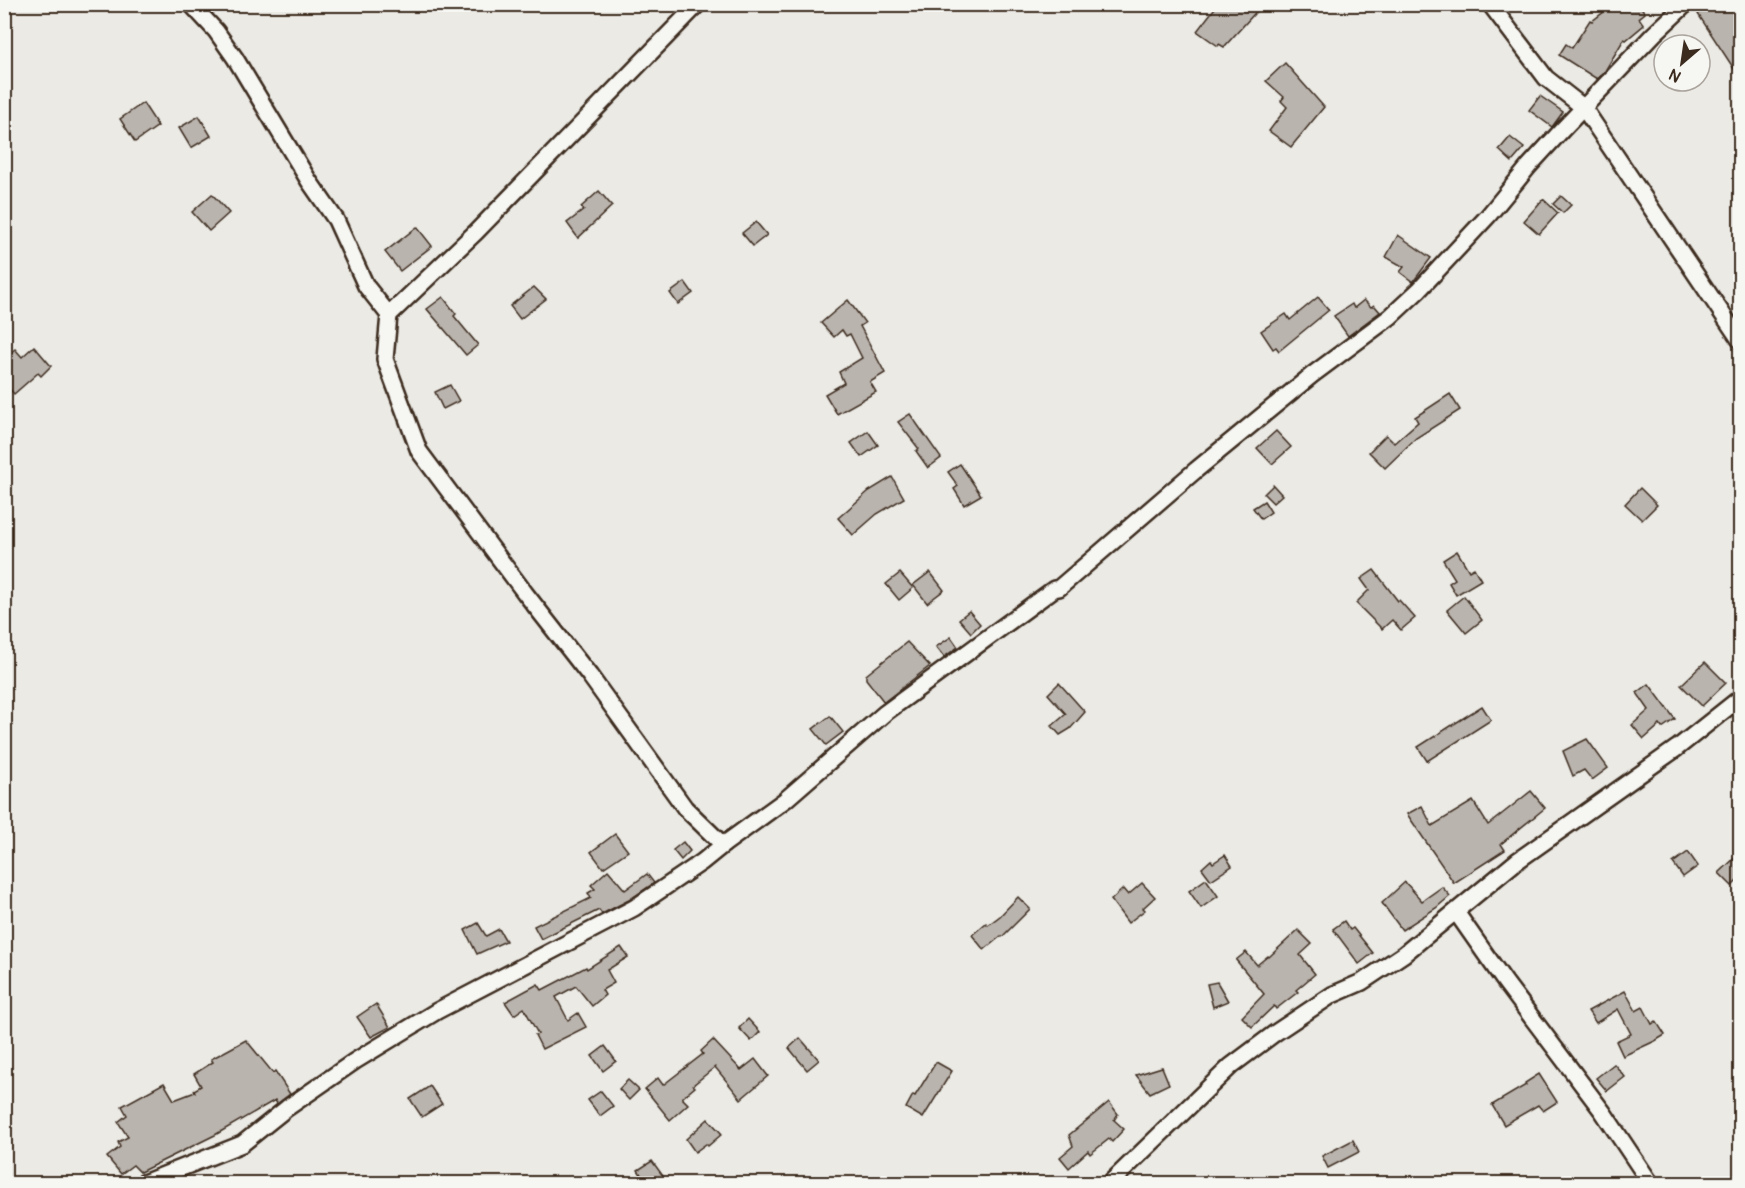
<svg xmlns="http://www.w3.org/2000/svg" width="1745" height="1188" viewBox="0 0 1745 1188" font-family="Pangolin,sans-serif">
<rect width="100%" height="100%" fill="#ebeae5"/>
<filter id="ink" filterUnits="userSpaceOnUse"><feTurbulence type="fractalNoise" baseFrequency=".0167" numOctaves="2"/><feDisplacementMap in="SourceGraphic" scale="12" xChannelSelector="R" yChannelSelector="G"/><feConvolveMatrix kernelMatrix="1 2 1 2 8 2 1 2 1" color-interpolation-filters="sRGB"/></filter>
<g filter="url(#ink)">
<g fill="#bab4ae" stroke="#3b2a1e" stroke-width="1.5">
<polygon points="1218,4 1263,4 1224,47 1219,44 1218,46 1197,31"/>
<polygon points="1617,4 1639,4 1645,13 1639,18 1644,25 1626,40 1624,39 1605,71 1597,79 1559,55 1566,44 1572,48 1590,20 1592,21 1609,8 1610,10"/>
<polygon points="1712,4 1740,4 1740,78 1698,14"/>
<polygon points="1285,63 1324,107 1291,147 1269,131 1287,107 1281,101 1284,97 1266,81"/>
<polygon points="1540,96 1563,112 1552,127 1529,110"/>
<polygon points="143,103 158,126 135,142 120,119"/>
<polygon points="199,116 211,136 191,148 179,128"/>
<polygon points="1510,137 1524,148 1512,162 1499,150"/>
<polygon points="599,191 612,206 578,238 567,223 584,210 581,207"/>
<polygon points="212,194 229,213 209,231 192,212"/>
<polygon points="1561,196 1571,205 1563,213 1553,204"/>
<polygon points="1543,199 1558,213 1539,234 1524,221"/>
<polygon points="756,222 767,235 753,246 742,233"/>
<polygon points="417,227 432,246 400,271 385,252"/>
<polygon points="1398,235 1431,258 1413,282 1400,272 1404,267 1386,257"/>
<polygon points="685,282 693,293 678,304 670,293"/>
<polygon points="534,287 546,299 520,319 510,306"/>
<polygon points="443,297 456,314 454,316 478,345 466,355 427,309"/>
<polygon points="1318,297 1329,310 1279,351 1276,347 1273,349 1261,331 1286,314 1290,320"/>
<polygon points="848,300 865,323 860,326 885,373 870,382 876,392 837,414 825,394 844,383 839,372 862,358 850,334 846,336 842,330 834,337 821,323"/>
<polygon points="1364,300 1371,307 1374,305 1380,312 1348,336 1334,316 1352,304 1354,308"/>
<polygon points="34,346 51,366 41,376 38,373 14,394 4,383 4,358 15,349 22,357"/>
<polygon points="450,385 459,401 443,409 435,392"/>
<polygon points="1450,394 1460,410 1416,438 1385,468 1369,452 1386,435 1394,443 1418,422 1415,417"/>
<polygon points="910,414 941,458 928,468 916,451 919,449 898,422"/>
<polygon points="868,431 878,445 861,457 851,443"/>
<polygon points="1276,431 1291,447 1272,464 1257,448"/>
<polygon points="960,464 981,495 964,505 954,489 958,486 948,472"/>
<polygon points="892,477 904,498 877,514 853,535 838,518 869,491"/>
<polygon points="1273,485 1282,495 1273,503 1264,494"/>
<polygon points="1640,488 1657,505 1642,520 1625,504"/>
<polygon points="1264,501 1271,512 1261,519 1253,508"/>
<polygon points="1457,551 1469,571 1474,568 1481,580 1456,595 1449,583 1455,579 1443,560"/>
<polygon points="1374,570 1398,601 1399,600 1415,618 1401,630 1392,620 1382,629 1356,603 1369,590 1361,579"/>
<polygon points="930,572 944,590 927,603 913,585"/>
<polygon points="900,573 913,588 899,600 886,584"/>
<polygon points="1464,596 1482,620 1466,633 1447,610"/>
<polygon points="969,611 980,624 971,633 959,619"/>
<polygon points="951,637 958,647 944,657 936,647"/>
<polygon points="907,642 930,666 884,702 866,679 866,675"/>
<polygon points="1705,662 1726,683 1702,706 1681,685"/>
<polygon points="1059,683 1085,712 1070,729 1060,735 1052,726 1066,714 1048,694"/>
<polygon points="1649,684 1675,719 1662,728 1660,725 1644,739 1632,725 1649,710 1637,693"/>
<polygon points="1482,706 1491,720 1427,761 1418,747"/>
<polygon points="830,716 843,732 826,745 813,729"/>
<polygon points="1587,739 1608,768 1592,780 1584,770 1573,776 1563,751"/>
<polygon points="1531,791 1545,808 1501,844 1505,850 1454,883 1407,814 1422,806 1432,826 1473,801 1488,825"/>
<polygon points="615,834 628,851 603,868 591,852"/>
<polygon points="683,842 690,851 681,860 673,850"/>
<polygon points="1688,852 1698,866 1683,877 1673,863"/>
<polygon points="1740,853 1740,878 1732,886 1719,873"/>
<polygon points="1225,855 1232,866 1211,880 1202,868 1211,860 1213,863"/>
<polygon points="608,870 625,890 647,874 654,883 629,900 602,914 599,910 541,939 534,926 591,898 588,893 595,889 591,885"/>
<polygon points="1206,879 1218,896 1201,908 1189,891"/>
<polygon points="1405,882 1422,901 1442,887 1450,896 1436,908 1402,930 1382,903"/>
<polygon points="1142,883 1155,897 1143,908 1145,910 1128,923 1111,900 1123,889 1128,895"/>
<polygon points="1018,897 1030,909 1002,937 1001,936 984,950 972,935 986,923 988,925 1000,916"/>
<polygon points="1344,921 1350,930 1353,928 1373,953 1359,964 1333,929"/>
<polygon points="478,923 486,936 499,929 506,941 477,954 465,930"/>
<polygon points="1298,930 1312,944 1300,955 1315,974 1296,990 1298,992 1276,1009 1274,1006 1252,1027 1242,1017 1264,994 1236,960 1246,952 1257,965 1268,956 1269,957"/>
<polygon points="621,947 628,957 607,970 614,983 602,990 605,995 592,1006 576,986 556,997 568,1020 578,1013 586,1027 542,1049 535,1035 538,1034 524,1008 514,1015 505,1002 538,984 542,990 586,967 587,969"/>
<polygon points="1217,982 1228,1001 1213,1007 1207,984"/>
<polygon points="1625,991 1636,1011 1643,1007 1652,1024 1656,1021 1665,1035 1655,1041 1623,1056 1616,1041 1631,1034 1618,1009 1596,1023 1588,1011"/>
<polygon points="376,1004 390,1027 371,1037 357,1017"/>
<polygon points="748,1019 760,1032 751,1041 739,1028"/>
<polygon points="800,1038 819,1060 807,1070 789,1048"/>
<polygon points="246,1040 273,1073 275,1071 290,1094 277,1104 275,1100 215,1135 140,1172 133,1165 121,1174 107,1157 120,1147 118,1142 128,1137 118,1122 127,1115 122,1106 164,1083 174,1100 195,1092 194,1090 201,1086 194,1074 213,1062 211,1059"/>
<polygon points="713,1040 741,1070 755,1059 768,1076 741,1099 715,1067 693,1085 695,1087 682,1098 688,1104 670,1120 645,1089 658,1078 663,1085 703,1054 701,1051"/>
<polygon points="605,1046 616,1061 603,1071 592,1056"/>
<polygon points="936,1062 952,1071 923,1118 906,1108 913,1095 915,1096"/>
<polygon points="1614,1064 1625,1077 1607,1091 1596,1078"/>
<polygon points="1162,1067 1169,1084 1150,1093 1136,1075"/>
<polygon points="1539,1074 1557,1102 1543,1111 1538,1105 1504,1125 1492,1105 1526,1085 1525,1083"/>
<polygon points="628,1080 639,1090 629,1100 619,1089"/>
<polygon points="430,1086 442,1104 422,1117 410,1099"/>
<polygon points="601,1091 613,1106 600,1116 588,1100"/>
<polygon points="1109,1102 1118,1114 1114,1120 1124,1129 1112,1142 1109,1139 1090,1154 1088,1151 1069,1168 1060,1157 1073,1146 1069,1135"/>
<polygon points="708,1119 722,1134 708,1146 706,1144 695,1152 686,1139"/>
<polygon points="1353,1140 1359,1152 1328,1168 1322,1156"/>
<polygon points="652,1161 663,1176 652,1184 647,1184 638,1170"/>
</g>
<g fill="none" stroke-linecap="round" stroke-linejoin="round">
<defs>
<g id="minor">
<polyline points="191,4 216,31 235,58 309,181 336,220 366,286 389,315 385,359 419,451 525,593 590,676 685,808 723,845"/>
<polyline points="1490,4 1546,78 1583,107 1740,340"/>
<polyline points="389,315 476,232 698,4"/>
<polyline points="1456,912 1505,982 1603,1112 1651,1184"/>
<polyline points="141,1184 242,1144 287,1108 355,1061 437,1011 634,908 702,862 723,845 785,800 885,713 1054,589 1059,588 1196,470 1312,375 1390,317 1419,290 1488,216 1529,166 1563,129 1654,34 1686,4"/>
<polyline points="1109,1184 1231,1066 1275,1033 1332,995 1362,982 1404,954 1517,861 1677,748 1740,698"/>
</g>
</defs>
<use href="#minor" stroke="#3b2a1e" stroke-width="20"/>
<use href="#minor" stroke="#f6f6f2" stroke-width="15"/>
</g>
</g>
<rect width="1745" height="1188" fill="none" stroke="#f6f6f2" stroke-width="24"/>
<rect x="12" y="12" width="1721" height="1164" fill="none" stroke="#3b2a1e" stroke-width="2" filter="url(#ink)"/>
<g transform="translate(1682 63) rotate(209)"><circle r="28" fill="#f6f6f2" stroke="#aba49d" stroke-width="1.5"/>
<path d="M0-4.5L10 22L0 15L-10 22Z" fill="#3b2a1e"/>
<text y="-9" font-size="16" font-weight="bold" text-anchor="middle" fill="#3b2a1e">N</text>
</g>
</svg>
